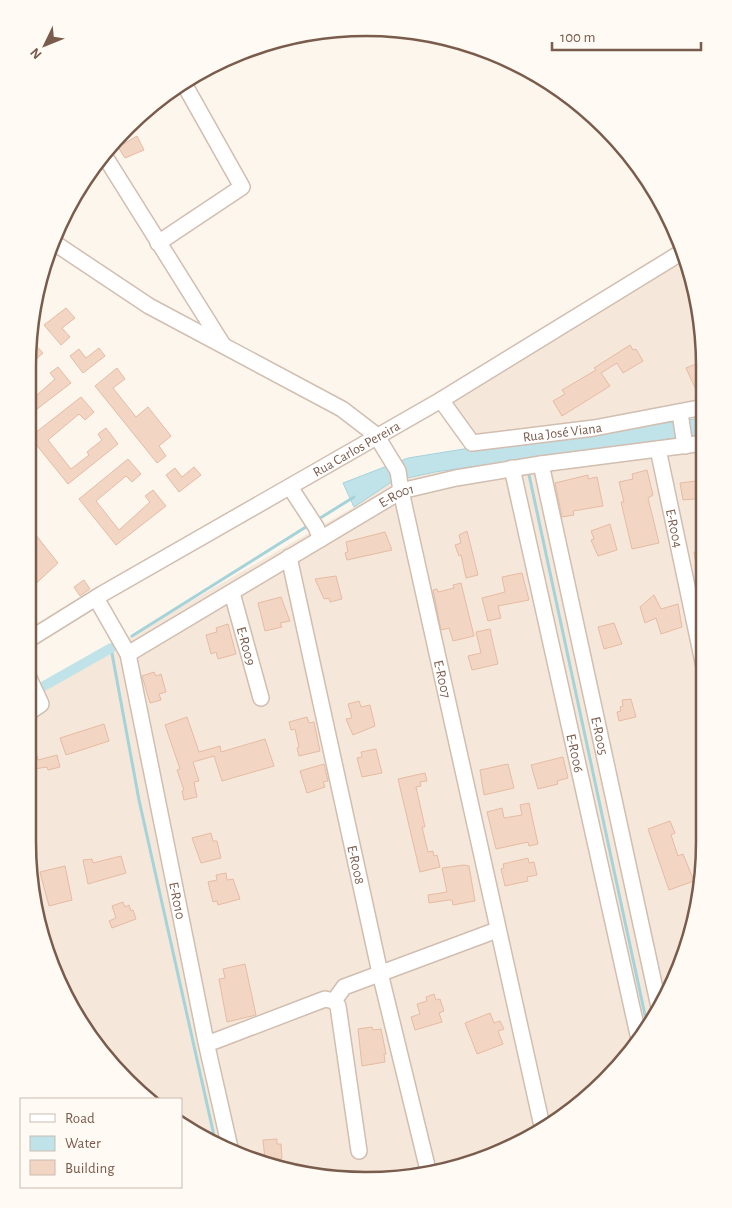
<svg xmlns="http://www.w3.org/2000/svg" width="732" height="1208" viewBox="0 0 732 1208" font-family="'Alegreya Sans',sans-serif">
<rect width="100%" height="100%" fill="#fdf6ec"/>
<g fill="#f5e8da">
<polygon points="685,260 693,278 704,344 704,418 470,448 448,404"/>
<polygon points="704,434 704,864 686,951 647,1030 572,1110 475,1162 366,1180 257,1163 181,1122 181,1099 149,1099 97,1048 45,951 28,842 28,695 354,507 393,481 435,472"/>
</g>
<polygon fill="#bfe3e8" stroke="#a5d3da" points="704,418 704,434 435,472 393,481 354,507 343,483 408,458 470,448"/>
<g fill="none" stroke-linecap="round" stroke-linejoin="round">
<g stroke="#a5d3da" stroke-width="3">
<polyline points="528,470 648,1029"/>
<polyline points="317,520 354,497"/>
<polyline points="132,636 309,525"/>
<polyline points="111,648 139,800 215,1140"/>
</g>
<polyline stroke="#bfe3e8" stroke-width="10" points="28,695 111,648"/>
</g>
<g fill="#f3d5c3" stroke="#e6bba3">
<polygon points="137,136 144,150 125,158 118,147"/>
<polygon points="66,308 75,318 62,328 70,337 61,345 44,325"/>
<polygon points="29,338 43,353 34,361 28,355"/>
<polygon points="630,345 633,350 636,349 643,361 623,373 617,363 601,373 610,386 562,416 553,401 565,394 562,390 596,370 594,368"/>
<polygon points="99,348 105,356 83,373 70,356 79,349 86,358"/>
<polygon points="704,361 704,389 697,392 686,368"/>
<polygon points="58,367 71,383 28,416 28,403 55,379 50,373"/>
<polygon points="117,368 125,379 113,388 136,417 148,407 171,436 159,446 166,456 157,463 95,386"/>
<polygon points="81,397 94,412 85,420 79,414 48,440 71,469 89,455 87,452 102,440 98,434 106,428 118,444 68,484 30,437"/>
<polygon points="128,459 141,474 132,482 126,476 96,501 119,530 150,502 145,496 153,490 166,506 116,545 79,499"/>
<polygon points="194,467 201,475 179,492 166,475 175,468 182,477"/>
<polygon points="647,470 653,495 648,498 659,543 632,549 621,502 624,502 619,482 633,479 632,474"/>
<polygon points="588,475 588,479 597,477 603,506 573,511 574,515 562,517 555,483"/>
<polygon points="704,480 704,498 683,500 680,483"/>
<polygon points="610,524 617,550 598,556 591,540 594,539 591,531"/>
<polygon points="28,525 58,563 28,591 28,562 32,559 28,553"/>
<polygon points="467,531 478,575 466,578 461,555 459,556 455,545 461,543 459,535"/>
<polygon points="385,532 392,550 347,560 345,553 348,552 346,542"/>
<polygon points="704,551 704,586 699,586 694,552"/>
<polygon points="522,573 529,600 498,606 501,618 488,621 482,598 505,592 502,577"/>
<polygon points="336,576 342,599 330,602 329,598 324,599 315,579"/>
<polygon points="84,580 90,589 80,596 74,587"/>
<polygon points="461,583 474,636 453,641 449,628 441,630 433,590 437,589 438,592 454,588 453,585"/>
<polygon points="654,595 661,609 678,604 682,627 661,634 656,618 645,623 640,607"/>
<polygon points="281,597 290,621 280,623 282,627 265,631 258,603"/>
<polygon points="614,623 622,644 604,649 598,627"/>
<polygon points="228,624 236,654 218,659 216,652 211,654 206,635 217,632 216,628"/>
<polygon points="490,629 498,664 472,670 468,656 481,653 476,632"/>
<polygon points="154,672 156,676 161,674 166,692 159,694 161,700 150,703 142,676"/>
<polygon points="631,699 636,717 619,721 617,712 621,711 620,707 623,706 622,700"/>
<polygon points="359,701 361,707 370,705 375,726 353,735 346,719 352,718 348,704"/>
<polygon points="187,717 199,752 220,746 221,752 265,739 274,766 222,781 214,756 193,762 199,781 194,782 197,797 184,800 182,791 184,790 177,770 180,769 165,725"/>
<polygon points="307,717 309,723 314,722 320,751 299,756 297,748 299,747 295,729 291,730 289,722"/>
<polygon points="104,724 109,741 66,755 60,738"/>
<polygon points="34,744 38,760 57,755 60,767 48,770 47,767 28,770 28,745"/>
<polygon points="376,749 382,773 362,777 357,758 362,757 361,752"/>
<polygon points="563,757 568,778 557,781 558,784 538,789 531,765"/>
<polygon points="324,764 328,781 323,782 325,787 307,793 300,771"/>
<polygon points="508,764 514,788 484,795 480,770"/>
<polygon points="425,773 427,781 420,782 421,786 416,787 425,827 422,827 428,852 433,851 434,856 437,855 440,867 420,872 398,779"/>
<polygon points="529,803 538,844 529,846 528,842 496,849 487,812 502,808 504,818 522,815 520,805"/>
<polygon points="670,821 675,833 671,835 678,856 683,854 694,881 669,890 648,829"/>
<polygon points="211,833 213,841 217,841 221,858 201,863 192,838"/>
<polygon points="121,856 126,873 88,884 83,860 92,859 93,863"/>
<polygon points="528,858 529,863 534,862 537,875 527,877 528,881 505,886 501,869 504,868 503,864"/>
<polygon points="464,865 469,866 475,901 453,905 452,900 449,900 429,903 428,895 447,892 442,868"/>
<polygon points="65,866 72,900 49,906 40,872"/>
<polygon points="226,873 227,880 233,879 240,899 218,905 217,901 213,902 208,882 217,880 216,875"/>
<polygon points="123,902 125,907 129,905 131,911 133,910 136,919 112,928 109,921 116,918 112,906"/>
<polygon points="245,964 256,1015 227,1022 219,979 225,978 223,969"/>
<polygon points="434,994 436,1000 440,999 444,1011 439,1013 442,1022 415,1030 411,1017 420,1014 417,1004 427,1001 426,997"/>
<polygon points="490,1013 494,1023 500,1021 504,1029 498,1031 503,1044 477,1054 465,1023"/>
<polygon points="372,1027 373,1030 381,1029 386,1054 384,1054 385,1062 362,1066 358,1029"/>
<polygon points="277,1139 277,1144 281,1144 282,1159 265,1160 263,1140"/>
</g>
<g fill="none" stroke-linecap="round" stroke-linejoin="round">
<defs>
<g id="minor">
<polyline points="104,155 223,345"/>
<path id="s1" d="M53 242 149 306 342 409 376 435 398 471 401 491 542 1126"/>
<polyline points="158,243 242,187 183,82"/>
<path id="s2" d="M441 400 472 443 594 428 704 407"/>
<polyline points="680,413 685,446"/>
<path id="s3" d="M658 449 704 667"/>
<path id="s4" d="M541 464 659 1007"/>
<path id="s5" d="M512 468 639 1039"/>
<polyline points="290,487 316,527 321,539"/>
<path id="s6" d="M289 557 380 973 428 1170"/>
<path id="s7" d="M232 593 261 698"/>
<path id="s8" d="M96 598 128 654 206 1042 230 1148"/>
<path id="s9" d="M28 640 102 594 441 400 682 252"/>
<path id="s10" d="M128 654 401 491 456 478 541 464 704 443"/>
<polyline points="28,713 41,704 28,676"/>
<polyline points="334,1001 344,987 497,930"/>
<polyline points="206,1042 215,1041 325,999 334,1001 338,1006 359,1151"/>
</g>
</defs>
<use href="#minor" stroke="#d1beb0" stroke-width="18"/>
<use href="#minor" stroke="#fff" stroke-width="15"/>
</g>
<g text-anchor="middle" stroke-width="4.5" stroke-linejoin="round" paint-order="stroke">
<g font-size="14" fill="#7a5c4d" stroke="#fffaf3">
<text dy="5" stroke="none"><textPath href="#s2" startOffset="144">Rua José Viana</textPath></text>
<text dy="5" stroke="none"><textPath href="#s9" startOffset="380">Rua Carlos Pereira</textPath></text>
<text dy="5" stroke="none"><textPath href="#s10" startOffset="312">E-R001</textPath></text>
<text dy="5" stroke="none"><textPath href="#s3" startOffset="81">E-R004</textPath></text>
<text dy="5" stroke="none"><textPath href="#s7" startOffset="55">E-R009</textPath></text>
<text dy="5" stroke="none"><textPath href="#s1" startOffset="632">E-R007</textPath></text>
<text dy="5" stroke="none"><textPath href="#s4" startOffset="278">E-R005</textPath></text>
<text dy="5" stroke="none"><textPath href="#s5" startOffset="292">E-R006</textPath></text>
<text dy="5" stroke="none"><textPath href="#s6" startOffset="315">E-R008</textPath></text>
<text dy="5" stroke="none"><textPath href="#s8" startOffset="316">E-R010</textPath></text>
</g>
</g>
<path d="M0 0H732V1208H0ZM366 36H366A330 330 0 0 1 696 366V842A330 330 0 0 1 366 1172H366A330 330 0 0 1 36 842V366A330 330 0 0 1 366 36Z" fill="#fffaf3" fill-rule="evenodd"/>
<path fill="none" stroke="#7a5c4d" stroke-width="2.5" d="M366 36H366A330 330 0 0 1 696 366V842A330 330 0 0 1 366 1172H366A330 330 0 0 1 36 842V366A330 330 0 0 1 366 36Z"/>
<rect x="20" y="1098" width="162" height="90" fill="#fffaf3" stroke="#cabbb1"/>
<rect x="30" y="1114" width="25" height="8" fill="#ffffff" stroke="#cabbb1"/>
<text x="65" y="1123" font-size="15" fill="#7a5c4d">Road</text>
<rect x="30" y="1136" width="25" height="15" fill="#bfe3e8" stroke="#cabbb1"/>
<text x="65" y="1148" font-size="15" fill="#7a5c4d">Water</text>
<rect x="30" y="1160" width="25" height="15" fill="#f3d5c3" stroke="#cabbb1"/>
<text x="65" y="1173" font-size="15" fill="#7a5c4d">Building</text>
<g transform="translate(45 45) rotate(227)" stroke="#fffaf3" stroke-width="4" paint-order="stroke">
<path d="M0-4L9 19L0 12L-9 19Z" fill="#7a5c4d"/>
<text y="-8" font-size="14" font-weight="bold" text-anchor="middle" fill="#7a5c4d">N</text>
</g>
<path d="M552 42v8h149v-8" fill="none" stroke="#7a5c4d" stroke-width="2.5"/>
<text x="560" y="42" font-size="15" fill="#7a5c4d" stroke="#fffaf3" stroke-width="4" paint-order="stroke">100 m</text>
</svg>
